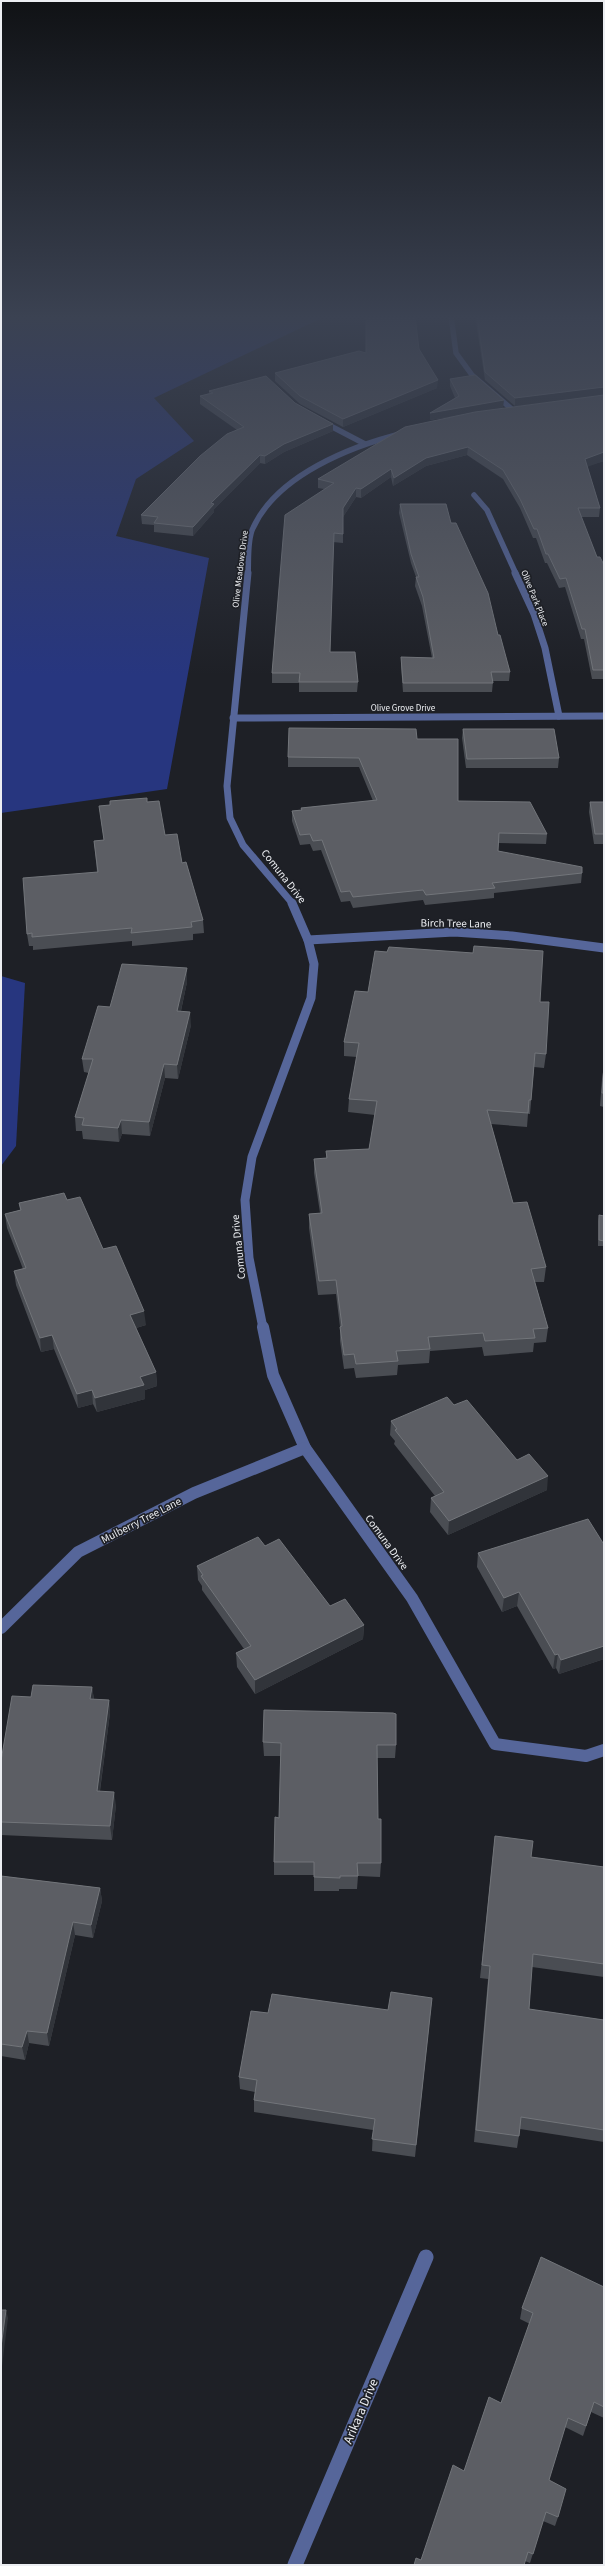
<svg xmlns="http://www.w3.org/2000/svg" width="605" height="2566" viewBox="0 0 605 2566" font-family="'Source Sans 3',sans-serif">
<rect width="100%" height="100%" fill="#1e2026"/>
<g fill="#27367f">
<polygon points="1,316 326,316 154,398 194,441 136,479 116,536 209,558 167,789 1,813"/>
<polygon points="1,976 25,983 16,1146 1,1166"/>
</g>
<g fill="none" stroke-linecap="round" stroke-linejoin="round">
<g stroke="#56669a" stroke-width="5.5">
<polyline points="451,316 456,353 472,375 515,412"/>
<polyline points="321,421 365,444"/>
<polyline points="474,495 487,510 516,574"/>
<path d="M248 574C249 560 247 540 253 528 277 475 351 446 404 433"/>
</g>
<g stroke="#56669a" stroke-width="7">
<polyline points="248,573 227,786 230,818 243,845 293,904"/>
<polyline points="515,573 534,614 545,648 559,716"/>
<polyline points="233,718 604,716"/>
</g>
<g stroke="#56669a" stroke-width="9">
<polyline points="308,940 454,932 512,936 604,948"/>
<polyline points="263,1328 249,1258 245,1200 252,1157 311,998 314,964 308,940 292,903"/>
</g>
<g stroke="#56669a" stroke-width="12">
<polyline points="263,1327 273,1375 305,1448 412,1598 495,1744 586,1756 604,1750"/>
<polyline points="1,1628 78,1552 194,1493 305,1448"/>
</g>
<polyline stroke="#56669a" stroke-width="15" points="295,2565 426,2257"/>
</g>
<g fill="#4a4d53">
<polygon points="475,316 604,316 604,395 515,406 485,380"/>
<polygon points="419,349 437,388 343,427 300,404 275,381 275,373 366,353"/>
<polygon points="450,379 503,408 487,411 604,395 604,461 587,466 600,508 599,517 581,517 597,557 604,565 604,679 592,679 584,639 581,639 565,587 559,588 547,563 545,563 536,538 533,538 520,508 503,479 467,455 426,466 393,486 391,477 361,498 356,497 343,517 343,543 333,542 330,652 358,682 357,692 299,692 299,683 272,683 272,673 324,489 318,488 318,479 463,415 430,420 430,413 455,398 450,386"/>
<polygon points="209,391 295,403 333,424 333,431 284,452 265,464 260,463 214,509 214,512 193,536 154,532 154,525 142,524 141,515 237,430 200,404 200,396 209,393"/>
<polygon points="400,504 451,523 498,635 510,672 509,681 493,681 492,692 403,692 401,666 401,657 432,658 422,606 415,586 416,577 411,563 399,513"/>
<polygon points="463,729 559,758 558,768 466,768 462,738"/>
<polygon points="417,739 458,801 547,834 546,844 498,843 498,851 582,873 581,883 494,893 494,898 425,905 423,900 353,908 350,901 341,902 321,850 313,851 310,844 300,845 292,821 292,811 301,810 301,808 373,801 359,767 288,767 288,757"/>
<polygon points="110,801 147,802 165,835 182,863 203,920 204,933 193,934 193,940 132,946 132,941 33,950 33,946 29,946 27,934 97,872 94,841 104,840 99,806 110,805"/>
<polygon points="590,802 604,802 604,844 594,844 589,812"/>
<polygon points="187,968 187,982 181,1011 191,1025 178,1079 165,1078 150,1136 122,1134 119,1142 83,1139 82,1131 76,1131 75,1117 89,1073 84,1072 82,1059 110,1007"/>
<polygon points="540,1002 546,1054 544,1068 534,1067 530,1114 528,1114 527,1127 491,1124 513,1203 546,1267 544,1282 535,1282 548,1328 546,1342 534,1343 533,1352 484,1356 482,1347 430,1351 429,1363 398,1365 397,1375 356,1378 354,1368 344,1369 340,1341 340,1327 336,1294 318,1295 309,1228 309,1214 320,1213 314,1173 314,1159 326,1158 326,1151 369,1149 375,1115 348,1112 349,1099 357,1057 344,1056 344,1042"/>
<polygon points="604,1065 604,1114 604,1107 600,1106 602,1079"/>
<polygon points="67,1200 103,1249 146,1325 136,1328 156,1372 157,1386 145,1390 145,1399 97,1412 93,1404 78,1408 54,1349 41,1352 16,1285 14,1271 23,1269 7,1228 5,1214 20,1210 19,1203"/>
<polygon points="599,1215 604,1216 604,1246 598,1246 598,1221"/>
<polygon points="454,1405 517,1460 547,1490 448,1535 430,1512 431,1498 435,1496 394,1444 395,1441 390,1435 391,1421"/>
<polygon points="604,1543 604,1659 559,1674 556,1668 553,1669 517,1606 502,1612 477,1567 478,1553"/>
<polygon points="265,1546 330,1606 364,1625 363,1639 255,1694 237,1667 236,1653 244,1649 202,1590 202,1586 198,1580 197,1566"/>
<polygon points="92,1687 94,1699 109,1700 110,1713 100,1791 116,1805 112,1840 1,1835 1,1761 31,1697"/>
<polygon points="263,1742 396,1745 395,1758 377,1758 378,1819 381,1863 380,1877 358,1876 357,1889 339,1889 339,1891 314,1891 314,1875 274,1875 274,1862 279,1818 281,1756 264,1756"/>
<polygon points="495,1836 531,1857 604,1867 604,1977 532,1967 529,2009 604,2020 604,2142 520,2129 517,2148 474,2142 488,1979 480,1978"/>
<polygon points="1,1876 100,1888 102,1901 93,1938 75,1935 49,2046 29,2043 25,2060 1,2056"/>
<polygon points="432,1998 415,2157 372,2151 373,2130 254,2112 254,2100 255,2092 240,2089 239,2077 268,2013 388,2010"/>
<polygon points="604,2287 604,2418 591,2412 583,2436 565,2427 549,2480 558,2517 555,2526 543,2521 530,2563 525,2561 421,2560 464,2471 501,2403 530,2324 520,2319 522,2308"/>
</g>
<g fill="#31343a">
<polygon points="438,380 437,388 343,427 343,419"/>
<polygon points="604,387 603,395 515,406 515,398"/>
<polygon points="504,400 503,408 430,420 430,413"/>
<polygon points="333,424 333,431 284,452 265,464 265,456 284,444"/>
<polygon points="468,447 467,455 426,466 393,486 394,478 426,458"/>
<polygon points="604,452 604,461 584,468 585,459"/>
<polygon points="260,455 260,463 214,509 214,512 193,536 193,527 211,503"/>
<polygon points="391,469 391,477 361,498 361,489"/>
<polygon points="356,488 356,497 343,517 343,508"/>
<polygon points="187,968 187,982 178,1024 177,1011"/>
<polygon points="190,1012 191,1025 178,1079 177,1065"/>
<polygon points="164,1064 165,1078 150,1136 149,1122"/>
<polygon points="121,1120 122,1134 119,1142 118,1128"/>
<polygon points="144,1311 146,1325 132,1329 130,1315"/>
<polygon points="52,1335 54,1349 41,1352 40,1338"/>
<polygon points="156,1372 157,1386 145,1390 145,1399 97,1412 95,1398 140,1377"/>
<polygon points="92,1390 93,1404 78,1408 77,1394"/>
<polygon points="548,1476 547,1490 448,1535 449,1521"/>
<polygon points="519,1592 517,1606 502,1612 504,1598"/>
<polygon points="364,1625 363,1639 255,1694 255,1680"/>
<polygon points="604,1646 604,1659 559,1674 561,1660"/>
<polygon points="558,1654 556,1668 553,1669 555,1655"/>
<polygon points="92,1687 94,1700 90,1699"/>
<polygon points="109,1700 110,1713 98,1804 97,1791"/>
<polygon points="114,1792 116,1805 112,1840 110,1826"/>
<polygon points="100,1888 102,1901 93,1938 91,1925"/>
<polygon points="73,1922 75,1935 49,2046 47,2033"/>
<polygon points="27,2031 29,2043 25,2060 22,2047"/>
<polygon points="6,2310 8,2318 1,2374 1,2347"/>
</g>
<g fill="#5c5e64" stroke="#72757a">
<polygon points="366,316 415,316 419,349 438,380 343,419 300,396 275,373 359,351 366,353"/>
<polygon points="477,316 604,316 604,387 515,398 485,372"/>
<polygon points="475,375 504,400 430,413 459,396 450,379"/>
<polygon points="266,376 295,403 333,424 284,444 265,456 260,455 211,503 214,504 193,527 154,523 158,517 141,515 200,456 227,434 244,427 200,396 213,393 209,391"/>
<polygon points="604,395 604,452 585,459 600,508 578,508 597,557 600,557 604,565 604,670 593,670 585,629 582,629 566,578 560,579 548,554 546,554 537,529 534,529 520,499 503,470 468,447 426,458 394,478 391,469 361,489 356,488 343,508 343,534 334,533 330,652 355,652 358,682 299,682 300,673 272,673 285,515 334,483 318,479 405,427 475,412"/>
<polygon points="400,504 446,504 451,523 456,523 488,593 498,635 500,635 510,672 491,672 493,683 403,683 401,657 434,658 423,597 416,577 419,577 411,554"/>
<polygon points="289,728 416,729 417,739 458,739 458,801 530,802 547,834 499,833 498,851 582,867 582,873 492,883 495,888 426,895 423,890 353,897 350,891 341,892 322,840 313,841 310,834 300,835 292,811 302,810 301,808 377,800 359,758 288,757"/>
<polygon points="463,729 554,729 559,758 467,759"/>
<polygon points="147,798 147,802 159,801 165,835 177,834 182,863 186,862 203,920 191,922 192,927 131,933 132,928 32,937 32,933 27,934 23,878 98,872 94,841 104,840 99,806 110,805 110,801"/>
<polygon points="590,802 604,802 604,834 595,834"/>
<polygon points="474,946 543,951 540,1002 549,1002 546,1054 535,1053 531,1100 529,1100 528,1113 487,1110 513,1203 527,1202 546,1267 531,1269 548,1328 533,1329 535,1338 485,1341 483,1333 428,1337 430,1349 396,1351 398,1361 356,1364 354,1354 344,1355 340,1327 342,1326 336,1280 319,1281 309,1214 322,1213 314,1159 327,1158 326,1151 369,1149 377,1101 349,1099 359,1043 344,1042 355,991 368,992 375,951 387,952 389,947 473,953"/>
<polygon points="122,964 187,968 177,1011 190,1012 177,1065 164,1064 149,1122 121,1120 118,1128 82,1125 84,1118 75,1117 93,1059 82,1059 98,1006 110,1007"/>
<polygon points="604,1065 604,1093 602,1093"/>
<polygon points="64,1193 67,1200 80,1197 103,1249 116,1246 144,1311 130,1315 156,1372 140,1377 144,1385 95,1398 92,1390 77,1394 52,1335 40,1338 14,1271 26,1268 5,1214 21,1210 19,1203"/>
<polygon points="599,1215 604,1216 604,1241 599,1240"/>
<polygon points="447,1397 454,1405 467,1400 517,1460 529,1454 548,1476 449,1521 431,1498 444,1492 395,1430 397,1429 391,1421"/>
<polygon points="588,1519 603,1543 604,1543 604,1646 561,1660 558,1654 555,1655 519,1592 504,1598 478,1553"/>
<polygon points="258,1537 265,1546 279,1539 330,1606 345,1599 364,1625 255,1680 236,1653 251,1646 201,1576 203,1575 197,1566"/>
<polygon points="33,1685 92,1687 90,1699 109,1700 97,1791 114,1792 110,1826 1,1822 1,1761 12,1696 31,1697"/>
<polygon points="264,1710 393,1713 396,1714 396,1745 377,1745 378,1819 381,1819 381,1863 357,1863 358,1876 340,1876 340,1878 314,1877 314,1862 274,1862 275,1817 279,1818 281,1743 263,1742"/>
<polygon points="495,1836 533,1841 531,1857 604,1867 604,1964 533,1954 529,2009 604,2020 604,2130 521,2117 519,2136 476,2130 490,1966 482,1965"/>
<polygon points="1,1876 100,1888 91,1925 73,1922 47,2033 27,2031 22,2047 1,2044"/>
<polygon points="391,1992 432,1998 416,2145 372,2139 375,2119 254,2100 257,2080 239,2077 251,2011 268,2013 272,1994 388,2010"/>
<polygon points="541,2257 604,2287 604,2407 594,2402 586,2426 568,2418 549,2480 566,2489 558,2517 546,2512 533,2554 528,2552 524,2565 414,2565 416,2558 421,2560 453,2465 464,2471 489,2397 501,2403 533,2313 522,2308"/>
<polygon points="1,2310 6,2310 1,2347"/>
</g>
<linearGradient id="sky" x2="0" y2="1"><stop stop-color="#101215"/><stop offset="0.47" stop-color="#3b4252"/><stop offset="1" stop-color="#3b4252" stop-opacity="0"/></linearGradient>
<rect width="605" height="675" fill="url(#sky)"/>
<g text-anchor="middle" stroke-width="3.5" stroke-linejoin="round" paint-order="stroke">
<g font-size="9" fill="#eceef2" stroke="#1e2026">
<text transform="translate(240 569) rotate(-83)" y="3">Olive Meadows Drive</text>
<text transform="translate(535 598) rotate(68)" y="3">Olive Park Place</text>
<text x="403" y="711">Olive Grove Drive</text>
</g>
<g font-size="11" fill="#eceef2" stroke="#1e2026">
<text transform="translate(284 876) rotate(52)" y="4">Comuna Drive</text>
<text transform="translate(456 923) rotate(1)" y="4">Birch Tree Lane</text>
<text transform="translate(238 1247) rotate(-96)" y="4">Comuna Drive</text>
<text transform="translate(141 1520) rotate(-27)" y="4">Mulberry Tree Lane</text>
<text transform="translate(387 1542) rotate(54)" y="4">Comuna Drive</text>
</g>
<g font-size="13" fill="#eceef2" stroke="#1e2026">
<text transform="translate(360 2411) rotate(-67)" y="5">Arikara Drive</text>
</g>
</g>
<rect width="605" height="2566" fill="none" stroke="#eceef2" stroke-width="4"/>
</svg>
